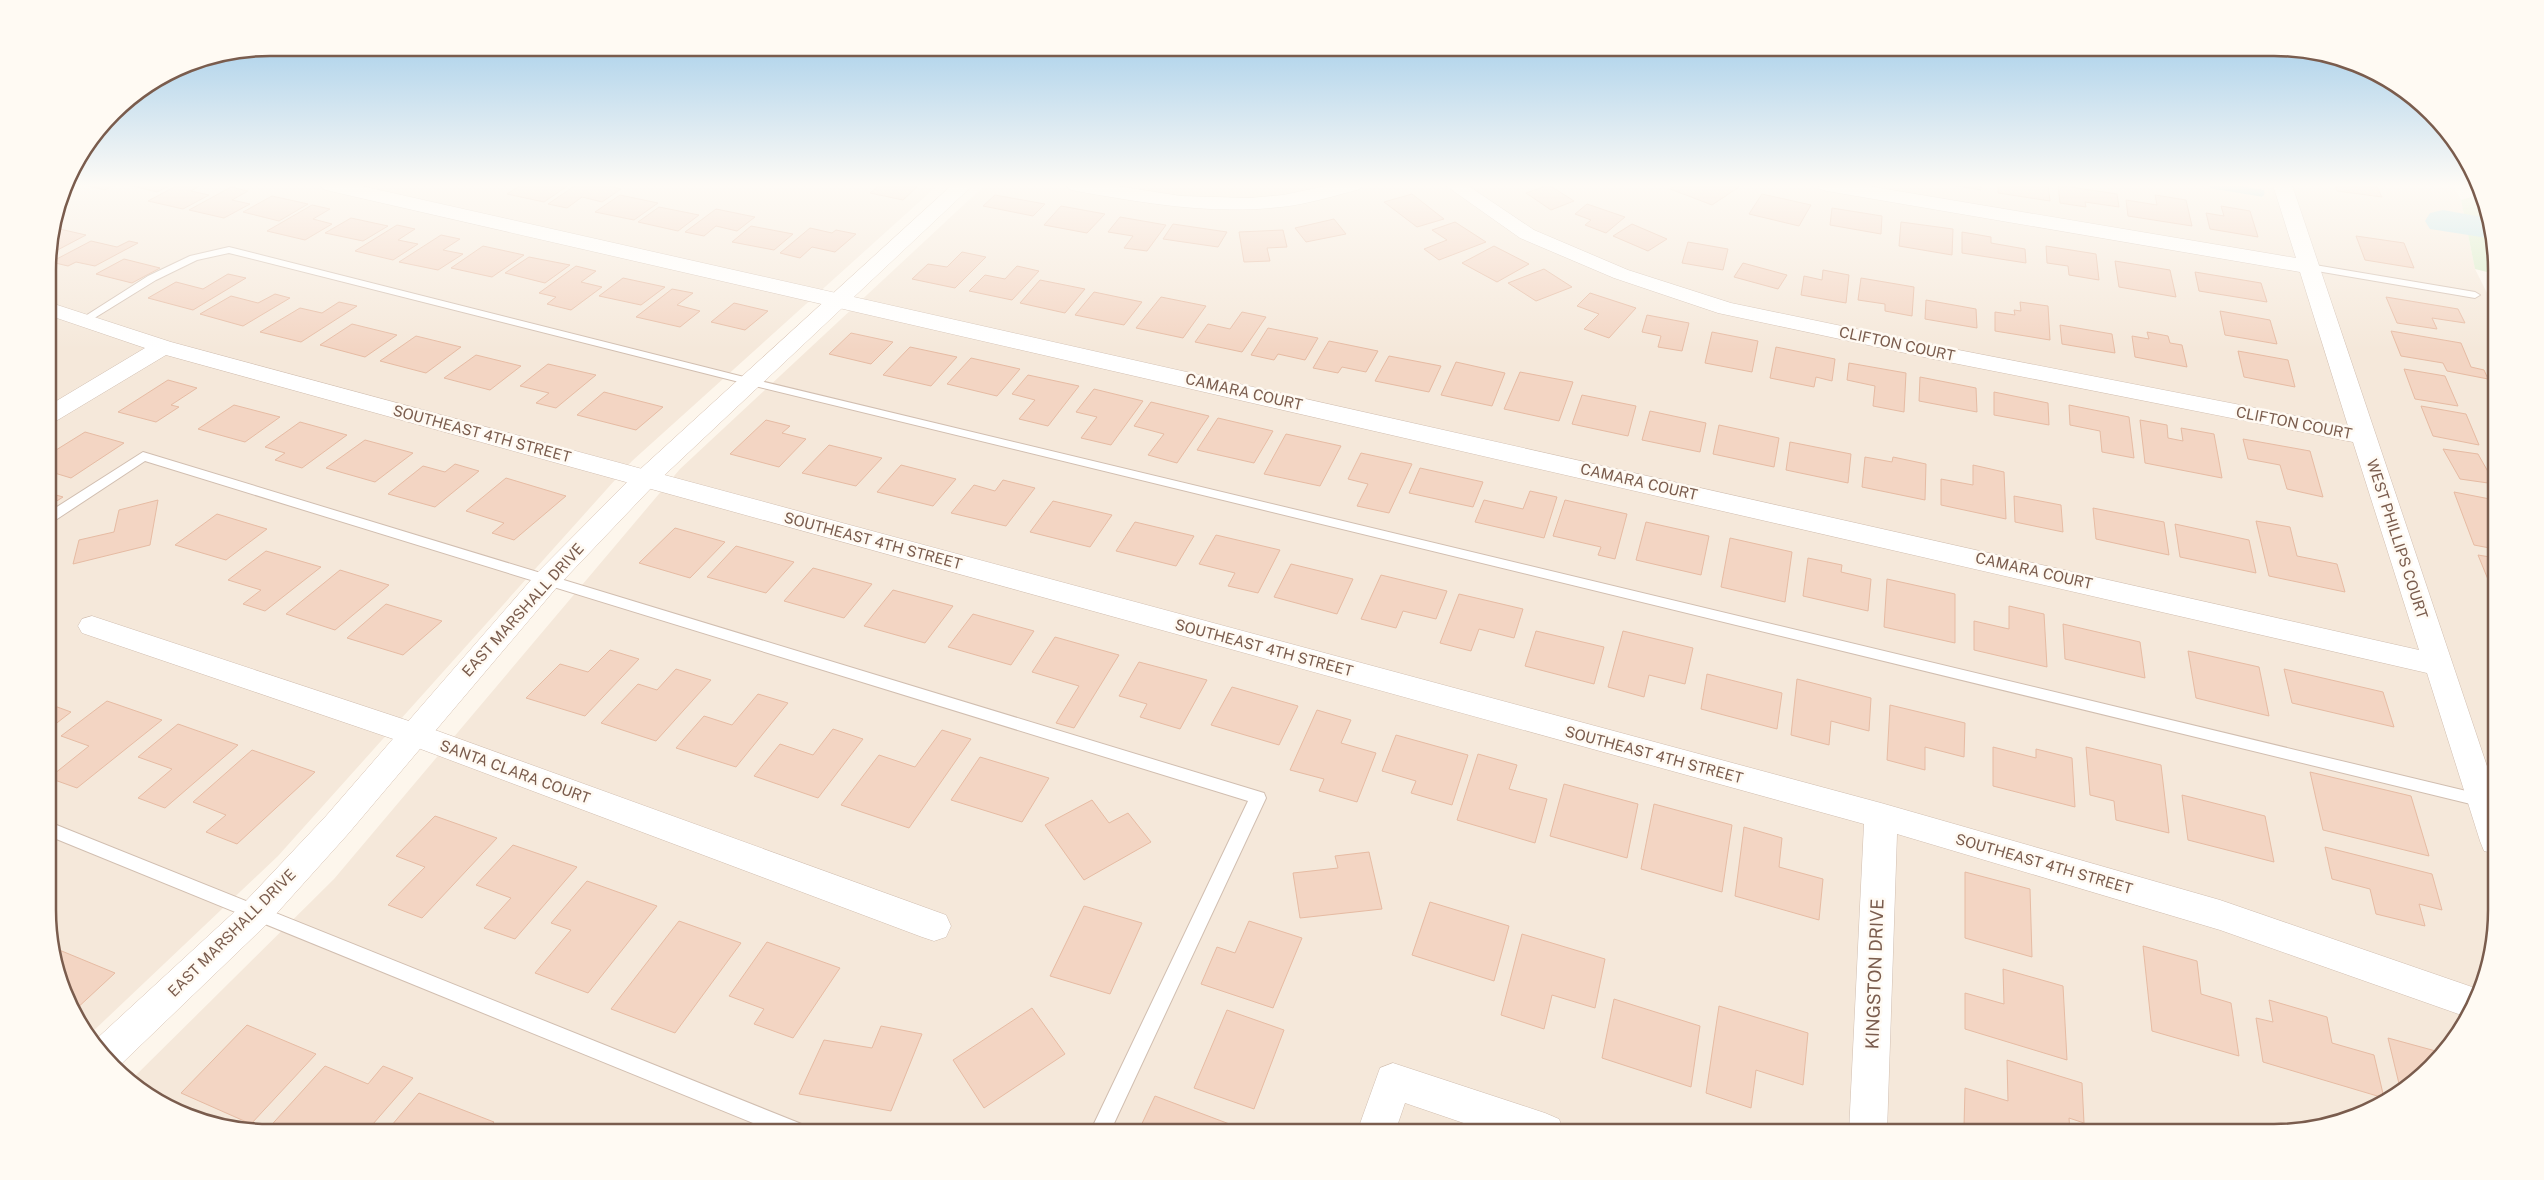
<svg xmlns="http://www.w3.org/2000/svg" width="2544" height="1180" viewBox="0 0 2544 1180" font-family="'Public Sans',sans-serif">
<rect width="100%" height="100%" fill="#fdf6ec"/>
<g fill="#f5e8da">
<polygon points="67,185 938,185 632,461 278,856 88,1036 64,995 49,940 48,255"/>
<polygon points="985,185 2453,185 2461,200 2475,269 2495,309 2496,911 2479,996 2450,1046 2398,1095 2346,1121 2288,1132 270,1132 184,1115 134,1086 129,1082 334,879 680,469"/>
</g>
<polygon fill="#d8ecc9" points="2482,194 2495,241 2495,274 2475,269 2461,200"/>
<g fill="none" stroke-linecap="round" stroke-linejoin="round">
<polyline stroke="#a5d3da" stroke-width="7" points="2213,185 2261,193"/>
<polygon fill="#bfe3e8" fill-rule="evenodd" points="2443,210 2488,218 2494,239 2430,229 2425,221 2430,213"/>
</g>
<g fill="#f3d5c3" stroke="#e6bba3">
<polygon points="84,185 114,185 105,190"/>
<polygon points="129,185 171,185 157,192"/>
<polygon points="178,185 201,185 191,191 209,195 183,209 148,201"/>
<polygon points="521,185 569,185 544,202 507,194"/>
<polygon points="576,185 605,185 621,189 602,202 582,197 567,208 548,204"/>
<polygon points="880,185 919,185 903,200 870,193"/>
<polygon points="1549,185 1574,201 1551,210 1526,193"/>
<polygon points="1676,185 1735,185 1739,187 1712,205 1670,189"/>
<polygon points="1952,185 1981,185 1981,190"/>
<polygon points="1998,185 2048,185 2050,201 1998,193"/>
<polygon points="2058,185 2117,194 2119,207 2085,202 2086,207 2060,203"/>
<polygon points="2335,185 2376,185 2382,197 2337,191"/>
<polygon points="231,187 248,191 232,200 250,204 224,218 189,210"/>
<polygon points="1412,194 1444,219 1417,227 1384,202"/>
<polygon points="1762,194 1811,205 1799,226 1749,214"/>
<polygon points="620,195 658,203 634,220 595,212"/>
<polygon points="995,195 1045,204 1033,216 983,206"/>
<polygon points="2155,195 2186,200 2192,226 2128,216 2126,200 2157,205"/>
<polygon points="272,196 308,204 279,221 243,212"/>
<polygon points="1587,204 1625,217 1606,233 1585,225 1591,220 1575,214"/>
<polygon points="312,205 330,209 313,219 332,224 305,240 267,231"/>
<polygon points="1061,206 1105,214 1087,233 1044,225"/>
<polygon points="2221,206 2250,211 2258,237 2210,229 2206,213 2224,216"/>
<polygon points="659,207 699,215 678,231 638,222"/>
<polygon points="1832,208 1882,216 1881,234 1830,225"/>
<polygon points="716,209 755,217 737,231 716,226 704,236 685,232"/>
<polygon points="1120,217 1166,225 1147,251 1124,248 1133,236 1108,232"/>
<polygon points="351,218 388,226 363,241 325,233"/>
<polygon points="1334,219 1346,234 1306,242 1295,228"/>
<polygon points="1455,222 1486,242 1439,260 1424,249 1447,240 1432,230"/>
<polygon points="1901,222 1953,229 1952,255 1899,246"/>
<polygon points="1173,224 1227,232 1218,247 1163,239"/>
<polygon points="1632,224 1667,239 1648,251 1613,236"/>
<polygon points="397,225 415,229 398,240 418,244 393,260 355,251"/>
<polygon points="751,226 793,234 774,250 732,242"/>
<polygon points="55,228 86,235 48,255"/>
<polygon points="810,228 832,233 836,230 856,234 835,252 812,247 800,258 780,253"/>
<polygon points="1283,230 1287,247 1267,248 1270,261 1244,262 1239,232"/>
<polygon points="1962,232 1991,237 1991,243 2025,249 2026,263 1962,253"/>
<polygon points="441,235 460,239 443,250 463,254 438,270 399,262"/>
<polygon points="2356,236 2404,243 2414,268 2365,260"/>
<polygon points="91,241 117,247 129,241 138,243 95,266 76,262 68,266 51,262"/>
<polygon points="1688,242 1728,249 1723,270 1682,263"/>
<polygon points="483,246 524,255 492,277 451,268"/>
<polygon points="1494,246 1529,264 1497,282 1462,263"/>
<polygon points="2046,246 2096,254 2099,280 2069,275 2068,266 2047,263"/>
<polygon points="962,252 986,257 955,288 912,279 928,264 947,267"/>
<polygon points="529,257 570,265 545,283 505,273"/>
<polygon points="124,259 160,268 132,283 96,274"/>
<polygon points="2115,261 2170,270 2176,297 2119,287"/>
<polygon points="1743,263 1787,275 1778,289 1734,277"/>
<polygon points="576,266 596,271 581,282 602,287 571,310 547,304 556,297 539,293"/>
<polygon points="1017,266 1039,271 1012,300 969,291 985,275 1005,279"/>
<polygon points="1544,269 1572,287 1536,301 1508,283"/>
<polygon points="1823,270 1849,275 1846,303 1801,295 1804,276 1822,280"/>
<polygon points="2195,272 2261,283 2267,302 2199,291"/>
<polygon points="228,274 246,278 193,310 148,298 176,282 203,289"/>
<polygon points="623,278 665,287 641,305 599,296"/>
<polygon points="1861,278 1914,287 1912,316 1885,311 1885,304 1858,300"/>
<polygon points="1040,280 1085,289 1065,313 1020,303"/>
<polygon points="672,289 693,293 677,305 700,311 680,327 636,317"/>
<polygon points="1094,292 1142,302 1124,325 1075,315"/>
<polygon points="1590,293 1636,308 1609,338 1584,329 1599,314 1577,306"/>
<polygon points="275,294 290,298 243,326 200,314 231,296 258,303"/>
<polygon points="1161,297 1206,306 1183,338 1136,328"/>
<polygon points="2386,297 2458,309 2465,323 2432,318 2437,329 2397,323"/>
<polygon points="1926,300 1976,309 1977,328 1925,319"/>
<polygon points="339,302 357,306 301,342 260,332 300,308 322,313"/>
<polygon points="2020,302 2048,306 2050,340 1995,331 1995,312 2015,315 2014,310 2021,311"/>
<polygon points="734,303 768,311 745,330 711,322"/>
<polygon points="2220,311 2270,320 2277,344 2225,335"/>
<polygon points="1242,312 1266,317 1242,352 1195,342 1208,324 1230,329"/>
<polygon points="1647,315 1689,323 1682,351 1658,347 1661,336 1642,332"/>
<polygon points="352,324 397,335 365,357 320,345"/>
<polygon points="2060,325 2112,334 2115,353 2062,344"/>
<polygon points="1268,328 1318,338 1305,360 1278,354 1274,360 1251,355"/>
<polygon points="2391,331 2461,343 2471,367 2484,370 2488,379 2447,371 2443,363 2401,356"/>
<polygon points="1712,332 1758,341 1752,372 1705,363"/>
<polygon points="2147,332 2168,336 2170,343 2182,345 2187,367 2135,357 2132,336 2149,339"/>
<polygon points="851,333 893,342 871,364 829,354"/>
<polygon points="416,336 461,347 426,373 380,361"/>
<polygon points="1329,341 1378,351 1366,372 1342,367 1338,373 1313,368"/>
<polygon points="910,347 957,357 931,386 883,375"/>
<polygon points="1776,347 1835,359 1832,381 1816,377 1814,387 1770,378"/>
<polygon points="2238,351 2288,360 2295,387 2244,377"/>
<polygon points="476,355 521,366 490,390 444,378"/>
<polygon points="1389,356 1441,366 1429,392 1375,381"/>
<polygon points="971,358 1020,369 997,396 947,384"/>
<polygon points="1456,362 1505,373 1492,406 1441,395"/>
<polygon points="1849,363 1906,373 1904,412 1873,406 1875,386 1847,380"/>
<polygon points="548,364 596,375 556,408 536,403 549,393 520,386"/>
<polygon points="2404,369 2445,376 2458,406 2415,399"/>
<polygon points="1520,372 1573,382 1559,421 1504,409"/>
<polygon points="1028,375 1079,386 1048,426 1019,419 1035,400 1012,394"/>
<polygon points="1920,377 1976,388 1977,412 1919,401"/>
<polygon points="168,380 197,388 171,405 179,407 156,422 118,412"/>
<polygon points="1094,389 1143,401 1111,445 1081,438 1097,417 1076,412"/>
<polygon points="604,392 663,407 636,430 577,415"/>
<polygon points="1994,392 2048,403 2049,425 1994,415"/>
<polygon points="1582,395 1636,406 1628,436 1572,424"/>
<polygon points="1151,402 1209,416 1177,463 1148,455 1164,434 1134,426"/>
<polygon points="234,405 280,417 245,442 198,429"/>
<polygon points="2069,405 2129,417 2134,458 2102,452 2100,431 2070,425"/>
<polygon points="2421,406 2466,414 2479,445 2433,436"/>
<polygon points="1650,411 1706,423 1700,452 1642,440"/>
<polygon points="1218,418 1273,431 1254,463 1197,450"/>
<polygon points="766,420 790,426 782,433 806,439 779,467 730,454"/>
<polygon points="2140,420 2167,425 2168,438 2183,441 2181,428 2214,434 2222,478 2145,463"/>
<polygon points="300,422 347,435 302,468 275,460 285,453 265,447"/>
<polygon points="1719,425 1779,438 1774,467 1713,454"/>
<polygon points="85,432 124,443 71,478 48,471 48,455"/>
<polygon points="1286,434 1341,446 1320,486 1264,474"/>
<polygon points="2243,439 2310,451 2323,497 2287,489 2280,465 2248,459"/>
<polygon points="365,440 413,453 375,482 326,468"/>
<polygon points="1790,442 1851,454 1848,483 1786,470"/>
<polygon points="829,445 882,458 856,486 802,473"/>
<polygon points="2443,449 2478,454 2495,484 2460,479"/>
<polygon points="1361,453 1412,464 1389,513 1357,506 1368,484 1348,479"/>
<polygon points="1865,457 1892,462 1893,457 1926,464 1925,500 1862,487"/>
<polygon points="455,464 479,471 435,507 388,494 423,466 445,472"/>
<polygon points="901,465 956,479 933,506 877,492"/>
<polygon points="1973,465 2004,472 2006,519 1941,505 1941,479 1973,485"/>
<polygon points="1420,468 1483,482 1473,507 1409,493"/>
<polygon points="506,478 566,496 514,540 492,533 504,523 466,511"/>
<polygon points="1003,480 1035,488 1006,526 951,513 974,485 995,491"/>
<polygon points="1530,491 1557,497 1544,538 1475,522 1484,500 1523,509"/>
<polygon points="2454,492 2495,500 2495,549 2474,545"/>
<polygon points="49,493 63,497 49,506"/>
<polygon points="2014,496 2061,505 2063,532 2015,522"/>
<polygon points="158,500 150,545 73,564 79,540 114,532 119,510"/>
<polygon points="1565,500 1627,514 1615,559 1598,555 1601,547 1553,536"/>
<polygon points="1053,501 1112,515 1090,547 1030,532"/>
<polygon points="2093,508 2164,522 2169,555 2096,539"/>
<polygon points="217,514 267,529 226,560 175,545"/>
<polygon points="2256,521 2290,527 2297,556 2337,564 2345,592 2269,576"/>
<polygon points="1135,522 1194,536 1176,566 1116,551"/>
<polygon points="1646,522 1709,536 1701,575 1636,560"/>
<polygon points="2175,524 2249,540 2256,573 2180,557"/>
<polygon points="675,528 725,542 690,578 639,563"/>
<polygon points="1216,535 1280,550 1258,593 1228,586 1235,573 1199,564"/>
<polygon points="1730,538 1792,552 1785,602 1721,587"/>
<polygon points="736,546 794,562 766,593 707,577"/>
<polygon points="266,551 321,567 265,611 243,604 261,590 228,580"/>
<polygon points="2478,555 2496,558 2496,599"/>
<polygon points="1808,558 1842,565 1841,572 1871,579 1868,611 1803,596"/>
<polygon points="1291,564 1353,579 1337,614 1274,597"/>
<polygon points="813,568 872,584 844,618 784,601"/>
<polygon points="340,570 389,585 335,630 286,614"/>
<polygon points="1381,575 1447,591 1436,619 1403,611 1396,628 1361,619"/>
<polygon points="1887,579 1955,594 1955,643 1884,627"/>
<polygon points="893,590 953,606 925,643 864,626"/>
<polygon points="1459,594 1523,609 1514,638 1479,629 1471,651 1440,643"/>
<polygon points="386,604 442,621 403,655 347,638"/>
<polygon points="2009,606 2044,614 2047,667 1974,650 1974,621 2009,629"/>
<polygon points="973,614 1034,631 1011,665 948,647"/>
<polygon points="2063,624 2140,642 2145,678 2065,659"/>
<polygon points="1536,631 1604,647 1594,684 1525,666"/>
<polygon points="1623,631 1693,648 1685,684 1649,675 1644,697 1608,687"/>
<polygon points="1055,637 1119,655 1074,728 1056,723 1079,686 1032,672"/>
<polygon points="610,650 639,659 585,716 526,698 560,664 588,672"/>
<polygon points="2188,651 2259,667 2269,716 2196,698"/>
<polygon points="1139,662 1207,680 1180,729 1140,717 1147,704 1119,696"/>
<polygon points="676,669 711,680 656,741 601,723 638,684 657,690"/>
<polygon points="2284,669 2383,692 2394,727 2292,703"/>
<polygon points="1707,674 1782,693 1777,729 1701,709"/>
<polygon points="1797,679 1871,698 1869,731 1831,721 1829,745 1791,735"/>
<polygon points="1232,687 1298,706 1279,745 1211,725"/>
<polygon points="758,694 788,703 736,767 676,748 704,716 732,725"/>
<polygon points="107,701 162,720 77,788 49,778 89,746 61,736"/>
<polygon points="49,704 71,712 49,729"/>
<polygon points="1890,705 1965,723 1964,757 1925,747 1925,770 1887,760"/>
<polygon points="1317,710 1351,720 1341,743 1376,753 1357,802 1319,791 1324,779 1290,770"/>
<polygon points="178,724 238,745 165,808 138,798 172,769 138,757"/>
<polygon points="833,729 863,739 818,798 754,776 780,744 813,755"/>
<polygon points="942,730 971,739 909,828 841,805 879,755 915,767"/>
<polygon points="1396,735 1468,755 1452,805 1411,793 1416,781 1382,771"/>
<polygon points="1993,747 2036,758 2036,749 2072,758 2075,807 1993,786"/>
<polygon points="2086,747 2161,765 2169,833 2116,820 2114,801 2090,795"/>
<polygon points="252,750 315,772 237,844 206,832 226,815 193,802"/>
<polygon points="1478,754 1517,765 1509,789 1547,799 1535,843 1457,820"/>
<polygon points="980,757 1049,778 1022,822 951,800"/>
<polygon points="2310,772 2411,796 2429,856 2323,830"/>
<polygon points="1564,784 1638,804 1627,858 1550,836"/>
<polygon points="2182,795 2265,816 2274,862 2188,840"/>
<polygon points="1092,800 1109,823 1128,813 1151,842 1084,880 1045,825"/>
<polygon points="1654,804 1732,825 1722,892 1641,869"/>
<polygon points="435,816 497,838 422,918 388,905 425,867 396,856"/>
<polygon points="1744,827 1782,838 1779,867 1823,879 1819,920 1735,896"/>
<polygon points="513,845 577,867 515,939 484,928 511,898 476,885"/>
<polygon points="2325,847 2432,874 2442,910 2419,904 2425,926 2376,914 2370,889 2332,879"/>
<polygon points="1369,852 1382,909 1300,918 1293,873 1338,868 1335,856"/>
<polygon points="1965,872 2030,889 2032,957 1965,938"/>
<polygon points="587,881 657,906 588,993 535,973 571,930 551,923"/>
<polygon points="1430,902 1509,926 1494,981 1412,955"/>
<polygon points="1084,906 1142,923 1110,994 1050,976"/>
<polygon points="679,921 741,943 675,1033 611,1009"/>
<polygon points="1249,921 1302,938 1273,1008 1201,984 1217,947 1235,953"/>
<polygon points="1522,934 1605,959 1595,1008 1552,995 1544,1029 1501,1015"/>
<polygon points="767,942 840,968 793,1038 754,1024 764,1009 729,996"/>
<polygon points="2143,946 2197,961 2201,994 2231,1003 2239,1056 2152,1031"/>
<polygon points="52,947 115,973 74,1011 64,995"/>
<polygon points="2003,969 2063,986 2067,1060 1965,1029 1965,993 2004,1004"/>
<polygon points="1614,999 1700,1026 1691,1087 1602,1058"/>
<polygon points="2269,1000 2327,1017 2332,1043 2374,1055 2384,1098 2263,1062 2256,1018 2273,1022"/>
<polygon points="1719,1006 1808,1033 1803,1085 1756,1070 1751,1108 1706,1093"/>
<polygon points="1032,1008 1065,1054 984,1108 953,1060"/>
<polygon points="1227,1010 1284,1030 1254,1109 1194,1088"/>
<polygon points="247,1025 316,1054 251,1124 181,1093"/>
<polygon points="881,1026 922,1034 891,1111 799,1094 824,1040 872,1048"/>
<polygon points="2388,1038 2443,1053 2401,1092"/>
<polygon points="2007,1060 2082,1083 2084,1123 2069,1118 2070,1132 1982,1132 1964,1127 1965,1088 2008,1101"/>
<polygon points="325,1066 368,1084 383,1066 413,1078 366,1132 265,1132"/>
<polygon points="419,1093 494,1122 486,1132 386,1132"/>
<polygon points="1155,1096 1248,1131 1138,1132"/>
</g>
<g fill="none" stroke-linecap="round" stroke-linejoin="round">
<defs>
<g id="lane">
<polygon points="229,247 752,379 2483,795 2489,796 2491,801 2489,806 2483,807 751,385 229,253 197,260 156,280 88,322 80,322 79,320 148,276 190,256"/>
<polygon points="2309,264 2475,292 2480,295 2475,298 2305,269 2304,267"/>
<polygon points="143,452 1264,793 1266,798 1110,1132 1090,1132 1248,801 145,461 54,521 49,522 49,512"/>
<polygon points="49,822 804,1125 807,1132 775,1132 49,836"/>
</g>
<g id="street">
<polygon points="321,185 357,185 2419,650 2353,442 1938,360 1718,313 1614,278 1520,238 1445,185 1467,185 1534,230 1628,270 1731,303 1938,346 2348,426 2300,272 1827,191 1820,189 1818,185 1862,185 2296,258 2273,185 2292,185 2496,793 2496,854 2484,851 2480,841 2427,673 330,191 323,189"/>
<path d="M1067 185H1110L1181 196 1249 198 1283 195 1331 185H1362L1360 189C1334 196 1308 204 1281 207 1212 215 1144 203 1076 191L1069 189Z"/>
<polygon points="48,302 171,342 1881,803 2220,900 2475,988 2481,990 2467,1017 2220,930 1897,834 1887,1132 1849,1132 1864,824 166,355 56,421 48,423 48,406 145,348 48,315"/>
<polygon points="92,616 424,726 946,915 951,926 946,937 934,941 922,937 402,742 82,633 78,626 82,619"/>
<polygon points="1393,1063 1545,1113 1559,1119 1564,1132 1490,1132 1405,1103 1395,1132 1357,1132 1380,1068"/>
</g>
<polygon id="secondary" points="952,185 973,185 654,485 557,587 348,834 268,923 116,1069 92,1043 244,903 326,816 537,573 636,473"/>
</defs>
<use href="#lane" stroke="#d1beb0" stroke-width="2"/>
<use href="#street" stroke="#d1beb0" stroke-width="1"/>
<use href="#secondary" stroke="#d6c0b0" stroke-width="1"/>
<use href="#lane" fill="#fff" fill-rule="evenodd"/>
<use href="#street" fill="#fff" fill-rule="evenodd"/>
<use href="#secondary" fill="#fff" fill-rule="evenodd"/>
</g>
<linearGradient id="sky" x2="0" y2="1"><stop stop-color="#97c7e8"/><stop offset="0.53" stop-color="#fefbf6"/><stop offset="1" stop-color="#fefbf6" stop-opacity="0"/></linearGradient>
<rect width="2544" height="350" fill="url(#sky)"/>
<g text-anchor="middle" stroke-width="5" stroke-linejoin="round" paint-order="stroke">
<g font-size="15" fill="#7a5c4d" stroke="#fffaf3">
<text transform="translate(1897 344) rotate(12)" y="5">CLIFTON COURT</text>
<text transform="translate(1244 392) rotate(13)" y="5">CAMARA COURT</text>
<text transform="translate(2294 423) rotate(11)" y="5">CLIFTON COURT</text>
<text transform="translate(482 434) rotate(15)" y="5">SOUTHEAST 4TH STREET</text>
<text transform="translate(1639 482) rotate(13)" y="5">CAMARA COURT</text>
<text transform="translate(2397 539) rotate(72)" y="5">WEST PHILLIPS COURT</text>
<text transform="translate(873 541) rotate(15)" y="5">SOUTHEAST 4TH STREET</text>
<text transform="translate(2034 571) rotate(13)" y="5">CAMARA COURT</text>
<text transform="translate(523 610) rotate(-48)" y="5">EAST MARSHALL DRIVE</text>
<text transform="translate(1264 648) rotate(15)" y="5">SOUTHEAST 4TH STREET</text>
<text transform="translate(1654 755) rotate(15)" y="5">SOUTHEAST 4TH STREET</text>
<text transform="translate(515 772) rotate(20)" y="5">SANTA CLARA COURT</text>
<text transform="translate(2044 864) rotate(16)" y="5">SOUTHEAST 4TH STREET</text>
<text transform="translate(232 933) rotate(-45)" y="5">EAST MARSHALL DRIVE</text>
</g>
<g font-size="18" fill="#7a5c4d" stroke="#fffaf3">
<text transform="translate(1875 974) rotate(-88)" y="6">KINGSTON DRIVE</text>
</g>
</g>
<path d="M0 0H2544V1180H0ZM270 56H2274A214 214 0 0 1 2488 270V910A214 214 0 0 1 2274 1124H270A214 214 0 0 1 56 910V270A214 214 0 0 1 270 56Z" fill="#fffaf3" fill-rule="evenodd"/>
<path fill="none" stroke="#7a5c4d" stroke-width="2.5" d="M270 56H2274A214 214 0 0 1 2488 270V910A214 214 0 0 1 2274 1124H270A214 214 0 0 1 56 910V270A214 214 0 0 1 270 56Z"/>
</svg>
